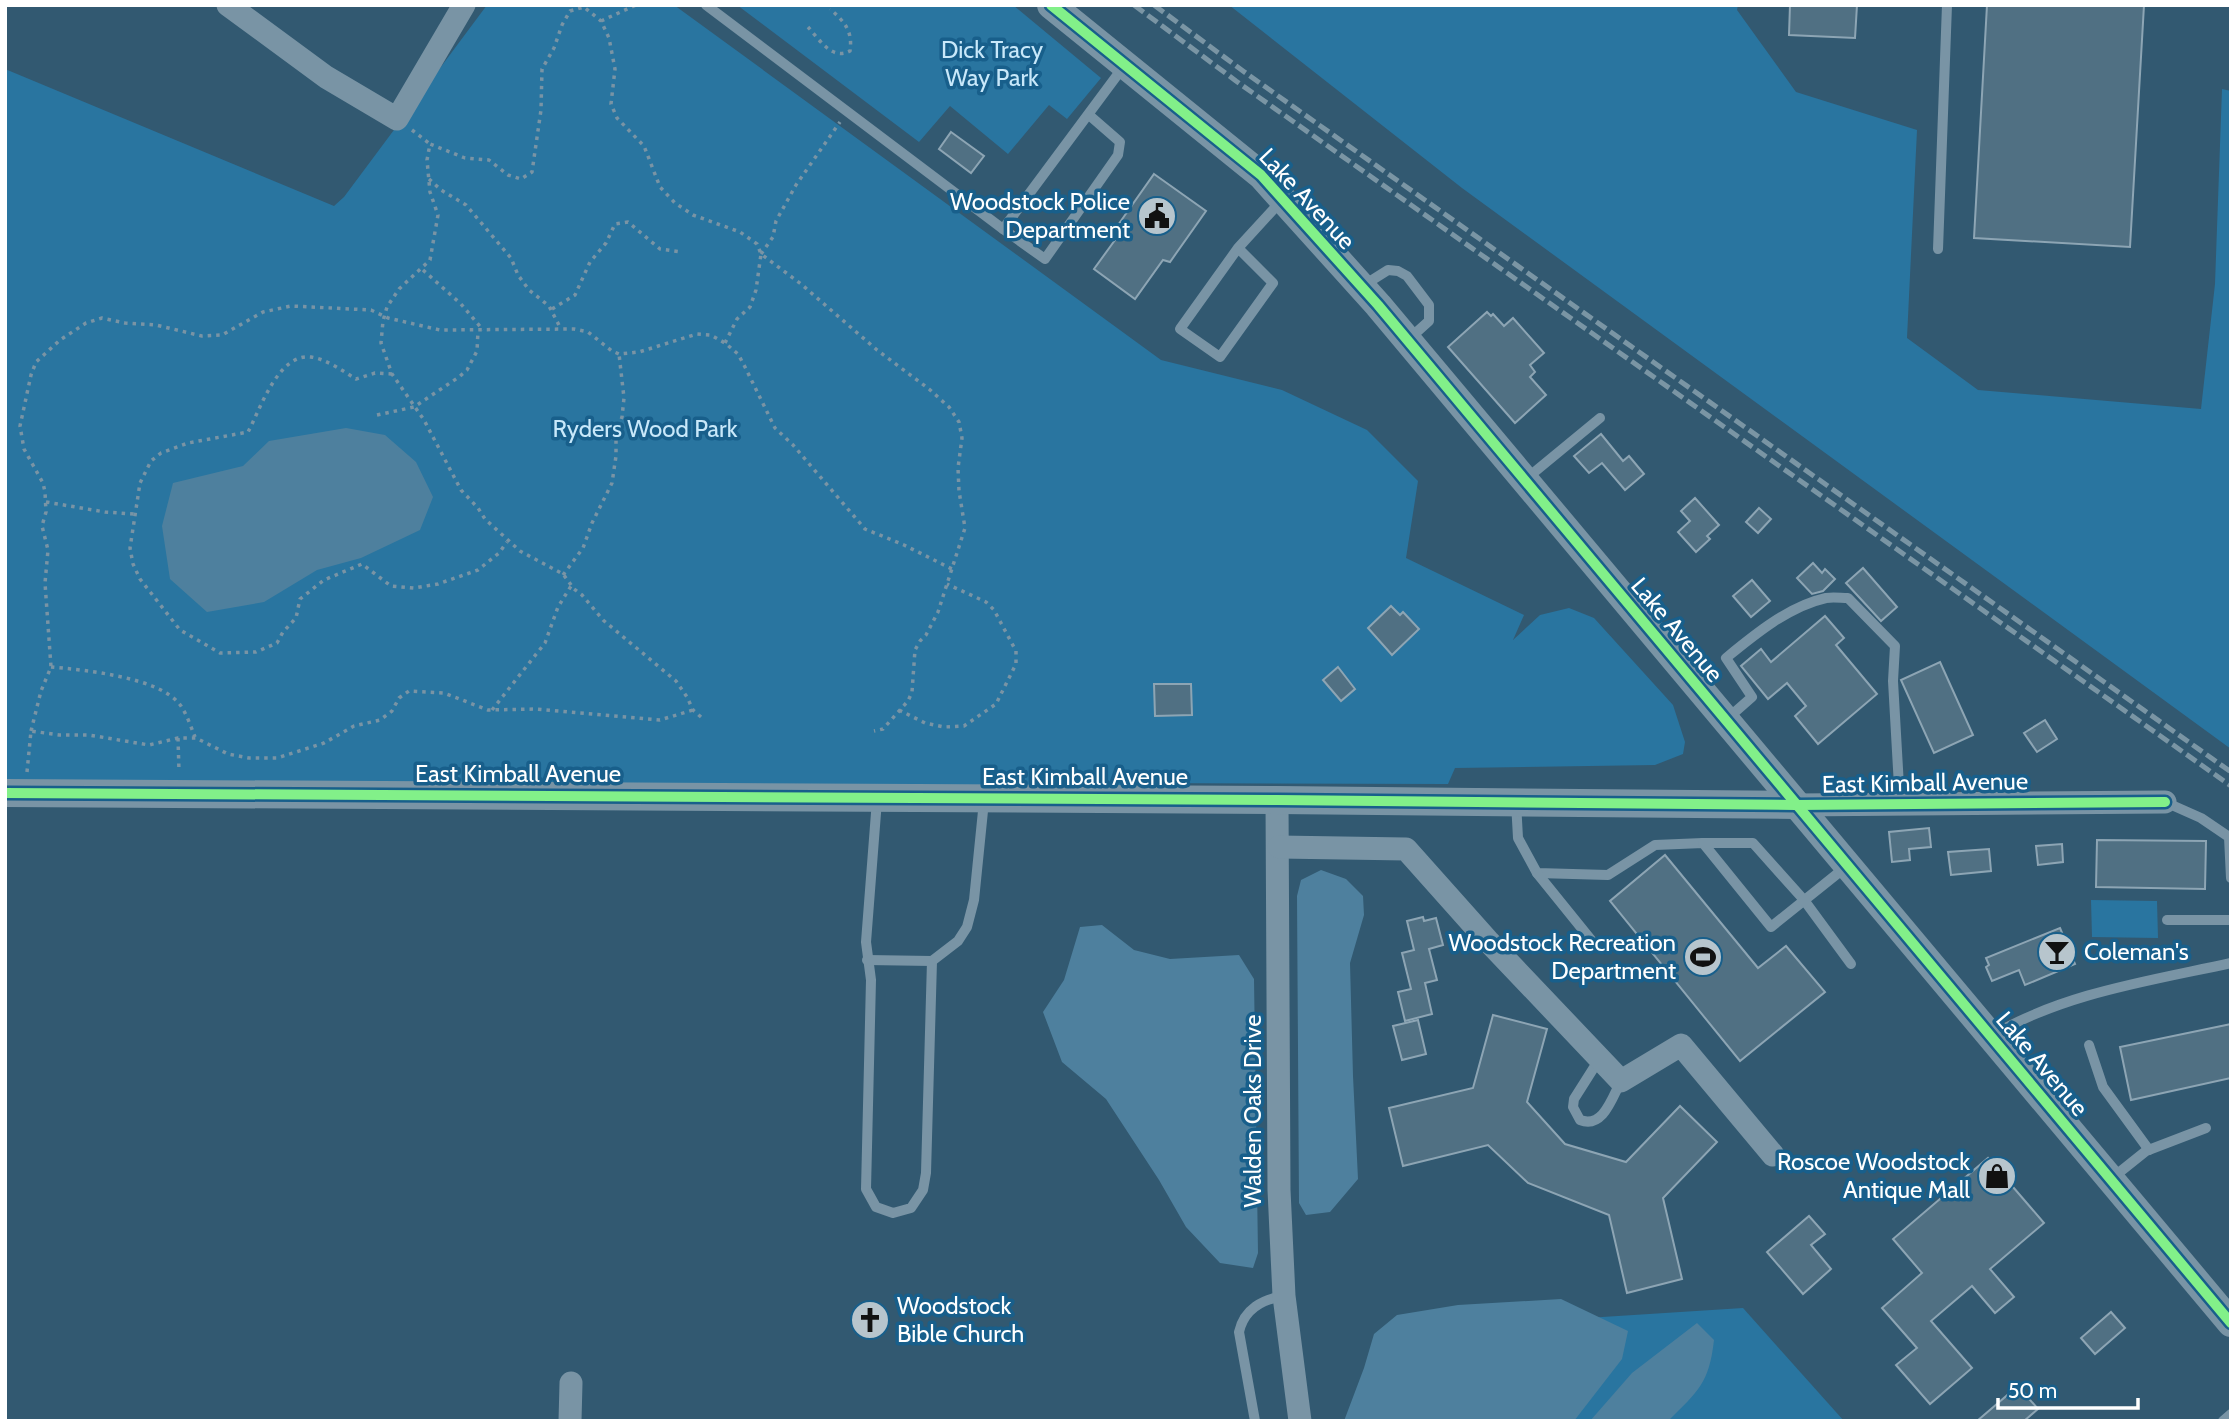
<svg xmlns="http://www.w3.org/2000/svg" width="2236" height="1426" viewBox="0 0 2236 1426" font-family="Cabin,sans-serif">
<rect width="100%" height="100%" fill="#325971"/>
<g fill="#2975a0">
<polygon points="487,5 674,5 1161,360 1282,390 1367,430 1418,481 1406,558 1524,615 1513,640 1540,615 1569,608 1594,618 1673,705 1685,742 1683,754 1655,765 1455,768 1448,784 1126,783 1125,787 5,780 5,69 334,206 344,197"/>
<polygon points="737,5 1013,5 1101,78 1067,119 1049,105 1008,154 950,106 919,142"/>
<polygon points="1229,5 1738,5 1737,10 1796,92 1917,130 1907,338 1978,390 2201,409 2215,284 2222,89 2231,91 2231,749 1462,188"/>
<polygon points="2091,900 2157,901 2158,938 2092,937"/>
<polygon points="1743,1308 1844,1421 1428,1421 1479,1325"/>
</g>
<g fill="#4e809e">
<polygon points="346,428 385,435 416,462 433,497 420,530 361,558 317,570 264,602 207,612 170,579 162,526 173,483 243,466 269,441"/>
<polygon points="1321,870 1346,879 1363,896 1364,915 1350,963 1353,1076 1358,1179 1330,1212 1306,1215 1299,1203 1297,896 1301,880"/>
<polygon points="1102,925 1134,950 1170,959 1239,955 1254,979 1258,1253 1253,1268 1220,1263 1186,1227 1159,1180 1106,1099 1062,1062 1043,1012 1064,980 1080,927"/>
<polygon points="1561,1299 1628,1331 1622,1359 1574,1421 1344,1421 1364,1368 1374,1334 1397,1315 1458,1305"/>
<path d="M1697 1323 1714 1340C1709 1384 1698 1391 1668 1421H1590L1632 1373Z"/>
</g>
<g fill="#507083" stroke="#8da5b4" stroke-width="2">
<polygon points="1790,5 1857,5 1855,38 1789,35"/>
<polygon points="1987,5 2144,5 2130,247 1974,238"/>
<polygon points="951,132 984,156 971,173 939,149"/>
<polygon points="1154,174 1206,211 1170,262 1163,260 1135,299 1094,269 1123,229 1118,225"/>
<polygon points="1487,312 1491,316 1493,314 1504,326 1513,318 1544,353 1530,365 1535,372 1530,377 1546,395 1515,423 1448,347"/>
<polygon points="1601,434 1623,461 1629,456 1644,474 1625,490 1602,463 1589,473 1574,456"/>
<polygon points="1695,498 1719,525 1707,536 1710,539 1696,552 1678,532 1690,521 1681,511"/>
<polygon points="1759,508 1771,519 1758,533 1746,522"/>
<polygon points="1813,563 1822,573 1825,569 1835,579 1823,591 1812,594 1797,578"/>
<polygon points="1863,568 1897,607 1881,621 1846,583"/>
<polygon points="1752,580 1770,601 1751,617 1733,596"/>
<polygon points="1391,606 1400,615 1403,612 1419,629 1392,655 1368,628"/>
<polygon points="1825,616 1844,638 1836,645 1877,694 1818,744 1795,716 1806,706 1787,683 1768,699 1741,666 1761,649 1771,662"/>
<polygon points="1940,662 1973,735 1934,753 1901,680"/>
<polygon points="1338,667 1355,689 1341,701 1323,680"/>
<polygon points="1154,684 1191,684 1192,715 1155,716"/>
<polygon points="2045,720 2057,739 2037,752 2024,733"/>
<polygon points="1929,828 1931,847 1909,849 1910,860 1892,862 1889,832"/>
<polygon points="2097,840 2206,841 2205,889 2096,887"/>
<polygon points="2062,844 2063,862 2038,865 2036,846"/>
<polygon points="1989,849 1991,871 1951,875 1948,852"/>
<polygon points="1665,855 1758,968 1786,946 1825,992 1740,1061 1610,901"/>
<polygon points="1423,917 1424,921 1436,918 1443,945 1429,949 1437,980 1425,983 1432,1014 1405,1021 1398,992 1411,989 1402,953 1414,950 1407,921"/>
<polygon points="2060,928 2075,964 2025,985 2019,970 1992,981 1986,967 1989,965 1986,958"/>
<polygon points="1493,1015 1547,1029 1527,1102 1565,1144 1626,1162 1680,1106 1717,1142 1663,1198 1682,1279 1627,1293 1609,1215 1528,1183 1488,1145 1403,1166 1389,1108 1473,1088"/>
<polygon points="1418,1020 1426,1054 1402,1060 1393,1026"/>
<polygon points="2231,1024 2231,1078 2131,1100 2120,1047"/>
<polygon points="1988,1158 2044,1223 1990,1269 2014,1297 1995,1313 1972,1286 1931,1321 1972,1368 1930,1404 1896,1365 1917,1348 1882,1308 1922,1273 1893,1239"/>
<polygon points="1809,1216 1825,1234 1811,1245 1831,1269 1803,1294 1767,1252"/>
<polygon points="2111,1312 2125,1328 2095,1354 2081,1338"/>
<polygon points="2018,1386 2038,1409 2024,1421 1977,1421"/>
</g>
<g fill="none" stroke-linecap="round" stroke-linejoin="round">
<g stroke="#7994a5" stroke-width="3.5" stroke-dasharray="3.5 5" stroke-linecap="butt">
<polyline points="601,21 636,5"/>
<path d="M808 27C819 39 832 61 850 51 853 31 844 21 830 9"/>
<polyline points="412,130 430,144"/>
<polyline points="429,179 441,190 466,205 511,258 518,275 529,290 549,306 561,329"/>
<polyline points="761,254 773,237 776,221 796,185 840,122"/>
<polyline points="423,270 461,304 483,330"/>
<polyline points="552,309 575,295 590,262 606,243 615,224 628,222 660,249 681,252"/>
<polyline points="725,343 737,319 750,307 756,290 761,254 801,284 877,350 929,389 949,407 959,422 962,438 958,468 959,491 965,528 938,612 926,635 920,641 915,650 912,692 908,701 883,729 874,731"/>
<path d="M392 374 375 373 356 379C343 371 326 359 311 357 278 353 260 410 248 432L188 443 161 453 151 461 140 483 130 548 133 564 140 579 180 630 220 653 256 652 277 643 283 632 296 618 300 599 324 580 362 564 391 586 414 588 438 584 478 570 499 553 507 542"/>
<polyline points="377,415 414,407 459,377 467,370 477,351 478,331"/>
<polyline points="46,502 105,512 134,514"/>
<polyline points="563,575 583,548 592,523 612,483 616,456 616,435 622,417 624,398 619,354"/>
<path d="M51 667C84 670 161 677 181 706 187 715 191 727 195 737"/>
<polyline points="492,710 545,643 558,607 571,586"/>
<polyline points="899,710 925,723 944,727 964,726 996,704 1016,664 1016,651 994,610 986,602 947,584"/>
<polyline points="701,717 693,710 687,697 676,681 603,620 582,595 574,589 563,574 520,551 485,519 478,508 461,490 424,420 392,374 381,343 383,321 387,307 399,289 430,260 438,215 430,192 427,160 430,144 465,158 489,160 508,175 521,179 532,172 541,110 542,69 554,48 562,25 570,11 584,7 601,21 609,38 615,69 611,104 617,118 644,146 660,187 675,203 693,215 740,232 757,244 761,254"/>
<polyline points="31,731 41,691 51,667 45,583 48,550 42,526 46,512 45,492 43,483 24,449 20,426 31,375 36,362 60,340 86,323 102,318 125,323 156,325 202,336 222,335 263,312 291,306 371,310 388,318 440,330 574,329 588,332 612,351 619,354 639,352 697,334 711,335 725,343 738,354 745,367 775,428 793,445 865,529 904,545 952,569"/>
<polyline points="178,738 179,771"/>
<polyline points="27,772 31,731 59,735 89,735 149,745 178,738 196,738 228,754 249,758 277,758 324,743 354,726 380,720 392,711 399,698 409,691 444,693 488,710 536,709 660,720 693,710"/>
</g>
<g stroke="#7994a5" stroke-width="10">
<polyline points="706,5 1003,229 1124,66"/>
<polyline points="1003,229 1045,259 1118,155 1120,142 1089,115"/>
<polyline points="1238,248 1273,283 1220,357 1180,329 1238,248 1282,200"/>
<polyline points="1938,249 1947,5"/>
<polyline points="1361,287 1388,270 1398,271 1407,276 1429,305 1429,321 1409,339"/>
<polyline points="1526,479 1600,418"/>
<path d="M1727 719 1752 697 1726 658C1754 635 1789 606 1826 598 1833 597 1841 598 1848 598L1895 646 1893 681 1900 804"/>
<polyline points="877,800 866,942 871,980 866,1189 876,1207 893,1213 911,1208 923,1190 926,1173 932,961"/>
<polyline points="1516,802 1518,838 1537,873 1608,875 1655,845 1703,843 1771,927 1847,866"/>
<polyline points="2165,802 2201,818 2229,837 2231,878"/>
<polyline points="1703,843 1753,843 1804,900 1851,964"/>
<polyline points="1537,873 1596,946"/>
<polyline points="2167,920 2231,920"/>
<polyline points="867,960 932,961 958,941 967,927 974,900 984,801"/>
<path d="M1991 1036C2064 993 2149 981 2231 963"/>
<polyline points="2089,1045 2103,1087 2149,1150"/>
<path d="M1600 1058 1574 1099 1573 1107 1580 1120C1603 1129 1612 1098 1621 1081"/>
<polyline points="2111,1179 2146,1151 2206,1128"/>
<path d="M1255 1421 1239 1332C1244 1309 1263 1299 1284 1296"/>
<polyline points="2223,1421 2231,1414"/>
</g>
<g stroke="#7994a5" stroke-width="23">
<polyline points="228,5 326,77 397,119 464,5"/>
<polyline points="1277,800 1279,1190 1284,1296 1300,1421"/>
<polyline points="1796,805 2165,802"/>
<polyline points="1279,847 1406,849 1488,941 1621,1081 1681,1045 1773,1155"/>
<polyline points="570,1421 571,1383"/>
</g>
<g stroke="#7994a5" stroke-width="28">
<polyline points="1051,5 1261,175 1378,305 2231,1323"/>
<polyline points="5,793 1277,800 1796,805"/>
</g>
<g stroke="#7a95a4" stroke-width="5" stroke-dasharray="12 5" stroke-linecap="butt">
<polyline points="1134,5 1236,81 2231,786"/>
<polyline points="1154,5 1243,71 2231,772"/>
</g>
<defs>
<g id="cycleway">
<polyline points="1051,5 1261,175 1378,305 2231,1323"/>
<polyline points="5,793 1277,800 1796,805 2165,802"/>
</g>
</defs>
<use href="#cycleway" stroke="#185f8b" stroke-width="15"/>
<use href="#cycleway" stroke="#82f089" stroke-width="10"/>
</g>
<defs>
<symbol id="civic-disc" viewBox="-11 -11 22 22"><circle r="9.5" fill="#b7c5cd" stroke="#185f8b"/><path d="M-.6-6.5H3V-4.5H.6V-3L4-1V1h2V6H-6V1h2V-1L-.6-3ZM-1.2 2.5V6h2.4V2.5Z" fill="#111"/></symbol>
<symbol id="bar-disc" viewBox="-11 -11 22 22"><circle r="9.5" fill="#b7c5cd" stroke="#185f8b"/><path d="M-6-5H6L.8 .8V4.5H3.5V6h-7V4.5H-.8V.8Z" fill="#111"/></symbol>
<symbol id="stadium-disc" viewBox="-11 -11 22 22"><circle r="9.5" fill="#b7c5cd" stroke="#185f8b"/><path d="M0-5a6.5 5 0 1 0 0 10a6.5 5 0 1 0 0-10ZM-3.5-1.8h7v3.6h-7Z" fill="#111"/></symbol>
<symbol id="shop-disc" viewBox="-11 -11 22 22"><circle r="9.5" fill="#b7c5cd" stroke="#185f8b"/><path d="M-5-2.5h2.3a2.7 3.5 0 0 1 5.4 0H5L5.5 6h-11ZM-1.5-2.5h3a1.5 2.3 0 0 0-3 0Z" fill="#111"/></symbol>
<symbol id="church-disc" viewBox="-11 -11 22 22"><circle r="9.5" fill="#b7c5cd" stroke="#185f8b"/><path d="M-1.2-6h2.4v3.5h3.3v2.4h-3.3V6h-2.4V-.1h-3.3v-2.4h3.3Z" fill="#111"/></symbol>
</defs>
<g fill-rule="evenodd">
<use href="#civic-disc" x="1135" y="194" width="44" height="44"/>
<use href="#bar-disc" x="2035" y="930" width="44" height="44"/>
<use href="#stadium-disc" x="1681" y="935" width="44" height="44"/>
<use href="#shop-disc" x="1975" y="1154" width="44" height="44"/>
<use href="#church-disc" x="848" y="1298" width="44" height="44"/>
</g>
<g text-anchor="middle" stroke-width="7" stroke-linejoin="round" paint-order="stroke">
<g font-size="24" fill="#c8e8fa" stroke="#185f8b">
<text x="992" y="58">Dick Tracy<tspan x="992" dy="28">Way Park</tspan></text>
<text x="645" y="437">Ryders Wood Park</text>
</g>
<g font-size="24" fill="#fff" stroke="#185f8b">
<text transform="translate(1307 199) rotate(47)" y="8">Lake Avenue</text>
<text transform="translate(1677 630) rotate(50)" y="8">Lake Avenue</text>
<text x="518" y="782">East Kimball Avenue</text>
<text x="1085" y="785">East Kimball Avenue</text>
<text transform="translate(1925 783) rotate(-1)" y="8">East Kimball Avenue</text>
<text transform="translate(2042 1064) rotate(50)" y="8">Lake Avenue</text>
<text transform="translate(1253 1111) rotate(-90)" y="8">Walden Oaks Drive</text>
</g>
<g font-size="24" fill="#fff" stroke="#185f8b" text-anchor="end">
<text x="1130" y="210">Woodstock Police<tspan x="1130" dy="28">Department</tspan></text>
<text x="1676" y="951">Woodstock Recreation<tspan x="1676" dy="28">Department</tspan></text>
<text x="2084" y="960" text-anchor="start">Coleman's</text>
<text x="1970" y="1170">Roscoe Woodstock<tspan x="1970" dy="28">Antique Mall</tspan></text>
<text x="897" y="1314" text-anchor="start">Woodstock<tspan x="897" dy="28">Bible Church</tspan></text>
</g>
</g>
<rect width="2236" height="1426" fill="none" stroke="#ffffff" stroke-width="14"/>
<path d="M1998 1398v10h140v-10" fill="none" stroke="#ffffff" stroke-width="3.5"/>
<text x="2008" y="1398" font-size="21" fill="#ffffff" stroke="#185f8b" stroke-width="5" paint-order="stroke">50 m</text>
</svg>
